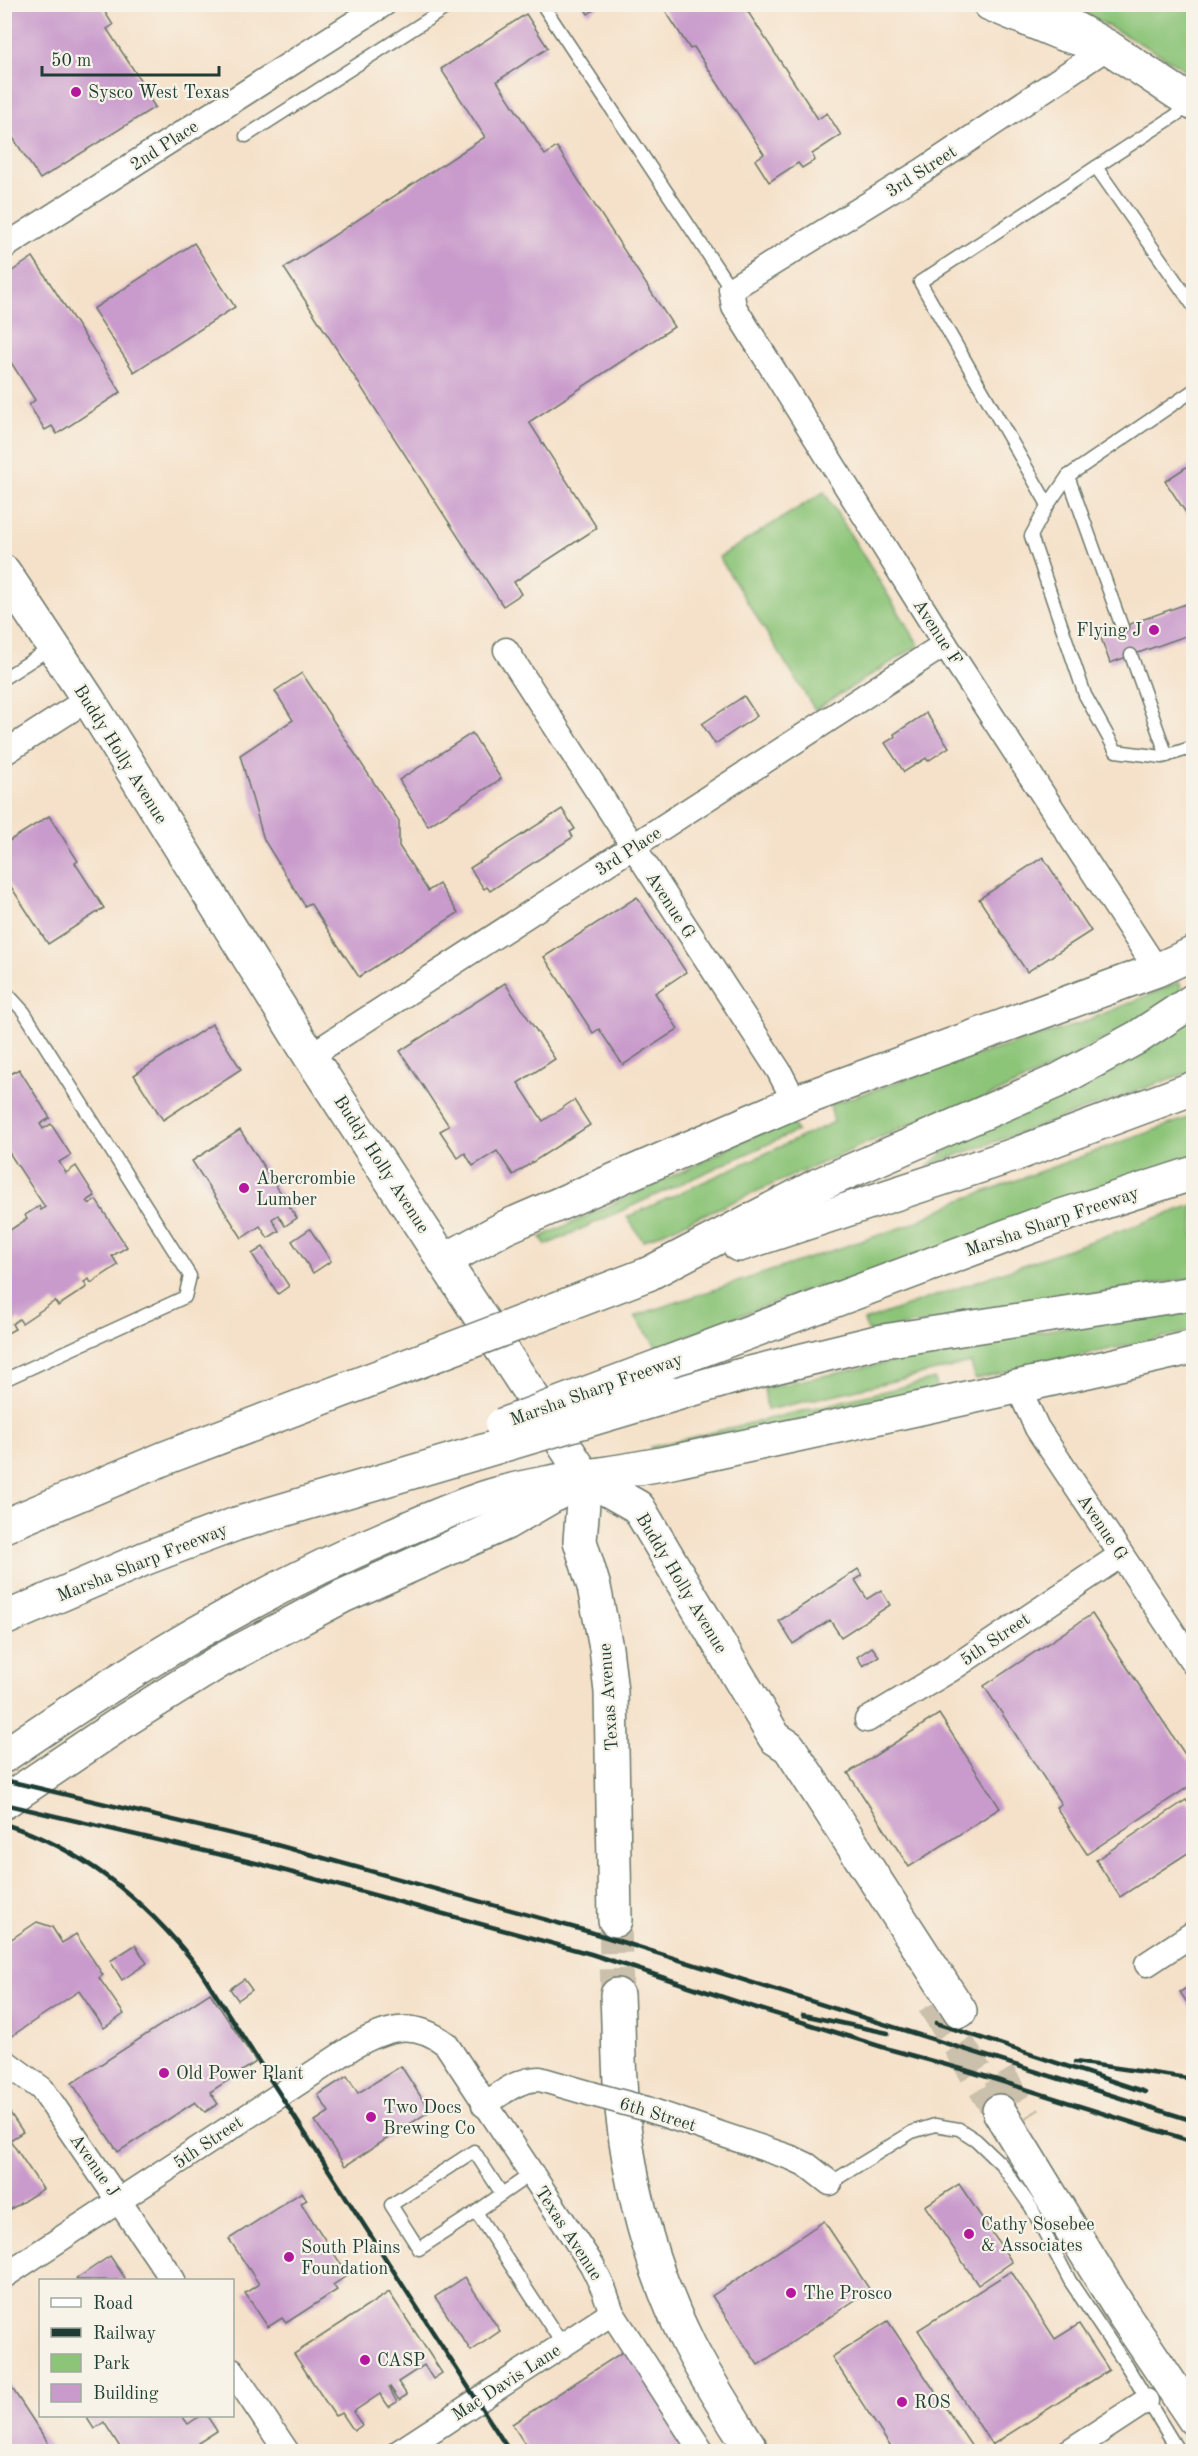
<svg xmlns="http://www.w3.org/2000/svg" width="1198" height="2456" viewBox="0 0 1198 2456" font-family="'Old Standard TT',serif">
<rect width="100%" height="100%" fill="#f7f3e8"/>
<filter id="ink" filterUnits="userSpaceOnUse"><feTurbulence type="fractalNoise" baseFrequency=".0167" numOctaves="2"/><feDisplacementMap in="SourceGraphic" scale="12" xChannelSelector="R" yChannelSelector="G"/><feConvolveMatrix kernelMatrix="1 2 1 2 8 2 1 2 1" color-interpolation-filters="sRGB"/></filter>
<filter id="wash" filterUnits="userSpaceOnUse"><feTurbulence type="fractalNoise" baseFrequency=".008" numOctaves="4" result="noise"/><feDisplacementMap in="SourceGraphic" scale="24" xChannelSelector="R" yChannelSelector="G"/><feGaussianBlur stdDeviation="1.35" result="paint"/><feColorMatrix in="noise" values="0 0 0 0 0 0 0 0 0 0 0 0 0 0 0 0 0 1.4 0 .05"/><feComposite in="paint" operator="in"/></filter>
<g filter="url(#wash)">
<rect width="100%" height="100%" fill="#f5e1c9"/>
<g fill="#8cc478" stroke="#568056" stroke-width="1.5">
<polygon points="1069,5 1193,5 1193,75 1158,53"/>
<polygon points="824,492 919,645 815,710 719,557"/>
<path d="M1179 982 1183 991C1100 1044 1013 1094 918 1121L643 1241 627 1217 834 1122 830 1105 971 1057 1079 1024Z"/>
<polygon points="1193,1018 1193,1071 927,1166 959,1141"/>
<polygon points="1193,1116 1193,1159 823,1291 820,1285 657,1348 635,1316 912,1224 956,1202"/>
<polygon points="790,1121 797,1131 546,1245 541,1237 696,1165 735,1144"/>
<polygon points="1193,1205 1193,1278 868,1332 864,1321"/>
<polygon points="1193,1305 1193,1331 975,1379 971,1363 767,1410 764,1388 930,1354 981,1347 985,1341"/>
<polygon points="935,1379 936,1391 653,1455 651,1447"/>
</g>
<g id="blocks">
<g fill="#c99bcc">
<polygon points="4,4 100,4 113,25 107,29 148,92 146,93 155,107 40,179 4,124"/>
<polygon points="582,4 602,4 588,14"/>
<polygon points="661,4 750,4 753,9 748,12 818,119 827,113 841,135 812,154 815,160 802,168 798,163 769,182 755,160 764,154 694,47 690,49"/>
<polygon points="526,14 548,48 497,81 545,155 557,147 674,327 529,422 597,528 514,582 521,594 503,606 284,268 485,137 441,69"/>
<polygon points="194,243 235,307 134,372 93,309"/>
<polygon points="33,257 121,392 57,434 52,426 45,430 29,405 35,400 5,353 5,276"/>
<polygon points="1194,462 1194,525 1165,481"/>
<polygon points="1194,601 1194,633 1110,663 1100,635"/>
<polygon points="302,673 399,821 399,846 428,891 439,884 458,913 359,977 310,903 305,906 264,840 240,755 293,720 275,691"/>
<polygon points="744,696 757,716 715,744 702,724"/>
<polygon points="926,713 949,747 928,761 926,758 904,772 885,743 895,737 894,734"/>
<polygon points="472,733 501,779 428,826 399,780"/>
<polygon points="562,809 575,829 570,832 573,837 490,891 487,887 484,889 470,868"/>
<polygon points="49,816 78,861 75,863 104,908 48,944 4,876 4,844"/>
<polygon points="1043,857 1091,931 1027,972 979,899"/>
<polygon points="637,897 686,972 655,993 678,1029 623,1065 599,1029 593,1033 544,957"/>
<polygon points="505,983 555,1059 518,1083 543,1121 574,1100 590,1125 513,1175 497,1151 473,1166 465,1153 458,1158 440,1131 449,1126 400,1051"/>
<polygon points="212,1024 241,1069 163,1120 134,1075"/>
<polygon points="4,1063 9,1075 19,1069 50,1118 40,1124 43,1129 51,1124 71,1155 59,1162 66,1173 76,1166 95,1196 87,1201 90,1204 96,1200 127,1247 112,1256 118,1265 91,1283 89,1279 84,1282 87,1287 58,1306 55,1301 22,1323 19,1319 12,1324 15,1329 4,1335 4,1234 27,1219 25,1215 39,1206 41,1210 45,1207 4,1145"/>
<polygon points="240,1130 297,1218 285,1226 278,1215 272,1219 279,1231 268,1238 260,1226 242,1238 192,1161"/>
<polygon points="310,1229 331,1261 313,1273 292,1241"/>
<polygon points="263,1247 289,1286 278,1294 252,1254"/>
<polygon points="858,1569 862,1576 855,1580 867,1599 881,1590 890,1605 841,1637 830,1620 793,1644 779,1621"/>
<polygon points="1092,1614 1194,1768 1194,1783 1087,1854 1056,1807 1061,1804 984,1686"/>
<polygon points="872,1647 879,1656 863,1666 857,1657"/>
<polygon points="939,1714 1000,1808 909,1867 848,1773"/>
<polygon points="1186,1800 1194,1811 1194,1849 1120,1897 1096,1860"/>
<polygon points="37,1922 52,1927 62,1943 76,1934 103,1975 99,1978 124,2014 104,2028 79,1991 10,2037 4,2028 4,1944"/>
<polygon points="135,1945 147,1963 122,1980 110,1961"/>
<polygon points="244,1979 252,1990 238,2000 230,1989"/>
<polygon points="1194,1983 1194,2013 1180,1992"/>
<polygon points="210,1993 256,2062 210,2092 218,2104 205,2112 195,2102 118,2152 72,2083"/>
<polygon points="401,2066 430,2111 345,2166 315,2121 329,2112 318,2095 347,2076 358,2093"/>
<polygon points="4,2104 23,2132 10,2140 43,2189 8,2211 4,2205"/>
<polygon points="959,2184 1012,2262 978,2285 925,2206"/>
<polygon points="302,2192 307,2200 301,2203 348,2275 333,2285 337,2290 286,2323 282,2318 268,2327 245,2293 259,2284 229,2239"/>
<polygon points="824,2221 870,2290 758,2365 712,2296"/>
<polygon points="110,2256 125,2278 122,2280 77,2280 76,2279"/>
<polygon points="1011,2271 1055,2339 1079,2324 1109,2370 992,2445 918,2330"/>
<polygon points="465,2277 500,2331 471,2351 435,2297"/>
<polygon points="389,2292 442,2373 433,2379 424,2365 398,2382 407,2395 399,2400 390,2387 389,2388 397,2402 389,2407 380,2394 353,2412 362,2425 354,2431 342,2413 335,2416 294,2354"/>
<polygon points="888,2321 972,2447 964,2452 894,2452 832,2357"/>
<polygon points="627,2349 689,2443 676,2452 530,2452 512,2424"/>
<polygon points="4,2376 54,2452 4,2452"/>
<polygon points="91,2416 182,2416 188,2424 200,2416 207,2416 217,2431 198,2443 204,2452 123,2452 104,2422 94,2429 87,2418"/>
</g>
</g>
</g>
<g filter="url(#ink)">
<use href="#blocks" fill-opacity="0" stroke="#6a7668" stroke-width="1.5"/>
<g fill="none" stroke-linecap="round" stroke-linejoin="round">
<g stroke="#cac0ab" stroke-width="33" stroke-dasharray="33 16" stroke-linecap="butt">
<polyline points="615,1920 617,1995"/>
<polyline points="933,2003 999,2111"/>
<polyline points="999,2075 1026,2119"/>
</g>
<defs>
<g id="lane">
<polyline points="542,4 731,289"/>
<polyline points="246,136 452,4"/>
<polyline points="1096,167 1190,106"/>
<polyline points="1194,390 1068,476 1048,505 1031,536 1085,695 1116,751 1162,757 1194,747"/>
<polyline points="1068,476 1122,627"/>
<polyline points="1048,505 920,282 1096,167 1194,307"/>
<polyline points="1131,655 1167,756"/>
<polyline points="4,678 51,648"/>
<polyline points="4,990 24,1012 190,1276 185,1297 4,1380"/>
<polyline points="830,2183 912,2132 935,2125 959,2129 976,2140 1001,2164 1031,2207 1070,2281 1128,2368 1179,2452"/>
<polyline points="502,2194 531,2174"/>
<polyline points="476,2212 502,2194 474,2151 391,2205 419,2249 476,2212 563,2345"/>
</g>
<g id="street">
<polyline points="1108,47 922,171 731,289 734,307 945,644 1157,970"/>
<polyline points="4,247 384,4"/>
<polyline points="506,650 779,1071 795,1102"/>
<polyline points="4,753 88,699"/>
<polyline points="310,1056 945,644"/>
<polyline points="1018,1387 1037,1428 1194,1664"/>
<polyline points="867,1720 950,1670 1121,1555"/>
<polyline points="1147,1964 1194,1933"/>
<polyline points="4,2061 42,2089 173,2280"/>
<path d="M484 2105C502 2093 518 2079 540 2079L592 2094"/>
<polyline points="647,2109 792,2158 807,2165 830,2183"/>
<path d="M4 2276 356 2045C388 2027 415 2020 446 2044L592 2265 604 2290 612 2313 702 2452"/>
<polyline points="232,2370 287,2452"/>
<polyline points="399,2452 612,2313"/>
<polyline points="1068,2452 1146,2401"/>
</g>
<g id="secondary">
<polyline points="990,4 1062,34 1108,47 1194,104"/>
<polyline points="4,572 88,699 310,1056 585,1477 638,1507 775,1738 789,1747 960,2011"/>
<polyline points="445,1260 506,1227 795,1102 1157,970 1194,953"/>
<polyline points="585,1477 580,1541 594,1587 606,1648 611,1692 615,1920"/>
<path d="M4 1756C128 1671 254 1593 392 1535 425 1521 459 1505 493 1495 553 1478 616 1474 676 1461 848 1424 1021 1387 1194 1347"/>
<polyline points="4,1802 127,1719 220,1661 343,1596 506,1523 563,1490"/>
<path d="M617 1995C619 2036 618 2078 623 2118 632 2197 654 2275 689 2345 708 2382 731 2417 753 2452"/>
<polyline points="999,2111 1122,2312 1194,2419"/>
</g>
<g id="highway">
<polyline points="1031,4 1108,47"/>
<polyline points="739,1245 1011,1156 1194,1088"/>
<polyline points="648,1274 818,1185 1057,1081 1138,1037 1194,1000"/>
<polyline points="664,1364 1055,1218 1194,1173"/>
<polyline points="734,1377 877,1342 1194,1293"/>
<polyline points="4,1619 146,1558 236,1524"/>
</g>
</defs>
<use href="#lane" stroke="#6a7668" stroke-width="15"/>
<use href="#street" stroke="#6a7668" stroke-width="27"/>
<use href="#secondary" stroke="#6a7668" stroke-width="36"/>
<use href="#highway" stroke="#6a7668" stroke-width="36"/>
<use href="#lane" stroke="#fff" stroke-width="12"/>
<use href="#street" stroke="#fff" stroke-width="24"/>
<use href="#secondary" stroke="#fff" stroke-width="33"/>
<use href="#highway" stroke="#fff" stroke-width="33"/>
<g stroke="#1f3d34" stroke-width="4.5">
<polyline points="4,1780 266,1842 590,1932 1194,2121"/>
<polyline points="4,1804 260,1864 591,1954 741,2003 892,2050 965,2070 1194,2142"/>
<path d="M4 1824C85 1849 149 1904 200 1970L510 2452"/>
<polyline points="803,2015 888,2033"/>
<polyline points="936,2023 1145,2092"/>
<polyline points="1075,2062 1194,2079"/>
</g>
<defs>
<polyline id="street-bridge" points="592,2094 647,2109"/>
<g id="highway-bridge">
<polyline points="502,1425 664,1364"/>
<polyline points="236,1524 734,1377"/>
<polyline points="4,1526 165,1458 648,1274"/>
</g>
</defs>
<use href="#street-bridge" stroke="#6a7668" stroke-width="27" stroke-linecap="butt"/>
<use href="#highway-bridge" stroke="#6a7668" stroke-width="36" stroke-linecap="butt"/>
<use href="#street-bridge" stroke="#fff" stroke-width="24"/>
<use href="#highway-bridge" stroke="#fff" stroke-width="33"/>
</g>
</g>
<g fill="#b5179e" stroke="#f7f3e8" stroke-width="2">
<circle cx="76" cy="92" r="6"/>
<circle cx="1154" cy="630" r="6"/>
<circle cx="244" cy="1188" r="6"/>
<circle cx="164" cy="2073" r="6"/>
<circle cx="371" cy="2117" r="6"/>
<circle cx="969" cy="2234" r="6"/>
<circle cx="289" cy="2257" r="6"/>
<circle cx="791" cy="2293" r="6"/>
<circle cx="365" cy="2360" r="6"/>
<circle cx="902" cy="2402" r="6"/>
</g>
<g text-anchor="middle" stroke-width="4.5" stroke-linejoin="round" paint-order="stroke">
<g font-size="18" fill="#1f3d34" stroke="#f7f3e8" text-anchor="start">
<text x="88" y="98">Sysco West Texas</text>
<text x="1142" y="636" text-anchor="end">Flying J</text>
<text x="256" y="1184">Abercrombie<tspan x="256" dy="21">Lumber</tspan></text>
<text x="176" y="2079">Old Power Plant</text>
<text x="383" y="2113">Two Docs<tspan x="383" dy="21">Brewing Co</tspan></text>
<text x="981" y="2230">Cathy Sosebee<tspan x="981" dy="21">&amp; Associates</tspan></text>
<text x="301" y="2253">South Plains<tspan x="301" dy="21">Foundation</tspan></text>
<text x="803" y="2299">The Prosco</text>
<text x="377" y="2366">CASP</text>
<text x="914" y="2408">ROS</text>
</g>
<g font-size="18" fill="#1f3d34" stroke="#f7f3e8">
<text transform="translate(164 145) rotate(-33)" y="6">2nd Place</text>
<text transform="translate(921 171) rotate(-33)" y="6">3rd Street</text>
<text transform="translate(938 632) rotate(57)" y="6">Avenue F</text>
<text transform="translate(121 754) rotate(58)" y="6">Buddy Holly Avenue</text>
<text transform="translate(628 851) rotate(-33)" y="6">3rd Place</text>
<text transform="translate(671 905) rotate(57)" y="6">Avenue G</text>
<text transform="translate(382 1164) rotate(57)" y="6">Buddy Holly Avenue</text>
<text transform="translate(1052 1221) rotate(-19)" y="6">Marsha Sharp Freeway</text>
<text transform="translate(596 1389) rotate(-20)" y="6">Marsha Sharp Freeway</text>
<text transform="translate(1103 1527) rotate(56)" y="6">Avenue G</text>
<text transform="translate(142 1562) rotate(-22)" y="6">Marsha Sharp Freeway</text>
<text transform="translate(682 1583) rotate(59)" y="6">Buddy Holly Avenue</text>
<text transform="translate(995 1639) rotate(-34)" y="6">5th Street</text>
<text transform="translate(608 1697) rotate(-94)" y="6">Texas Avenue</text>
<text transform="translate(658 2114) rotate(17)" y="6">6th Street</text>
<text transform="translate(208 2142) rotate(-34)" y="6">5th Street</text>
<text transform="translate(95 2165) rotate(55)" y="6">Avenue J</text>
<text transform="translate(569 2233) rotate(57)" y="6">Texas Avenue</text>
<text transform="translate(506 2382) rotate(-33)" y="6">Mac Davis Lane</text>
</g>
</g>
<rect width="1198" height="2456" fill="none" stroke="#f7f3e8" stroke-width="24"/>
<rect x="39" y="2279" width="195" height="138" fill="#f7f3e8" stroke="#a1aaa0" stroke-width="1.5"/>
<rect x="51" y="2298" width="30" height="9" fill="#ffffff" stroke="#a1aaa0" stroke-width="1.5"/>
<text x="93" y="2309" font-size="18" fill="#1f3d34">Road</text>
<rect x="51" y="2328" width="30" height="9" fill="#1f3d34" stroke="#a1aaa0" stroke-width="1.5"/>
<text x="93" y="2339" font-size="18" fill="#1f3d34">Railway</text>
<rect x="51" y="2354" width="30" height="18" fill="#8cc478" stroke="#a1aaa0" stroke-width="1.5"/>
<text x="93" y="2369" font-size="18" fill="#1f3d34">Park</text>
<rect x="51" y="2384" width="30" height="18" fill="#c99bcc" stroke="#a1aaa0" stroke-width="1.5"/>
<text x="93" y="2399" font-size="18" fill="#1f3d34">Building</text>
<path d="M42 66v9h177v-9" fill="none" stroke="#1f3d34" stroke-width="3"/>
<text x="51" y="66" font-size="18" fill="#1f3d34" stroke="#f7f3e8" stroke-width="4.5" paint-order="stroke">50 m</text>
</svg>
